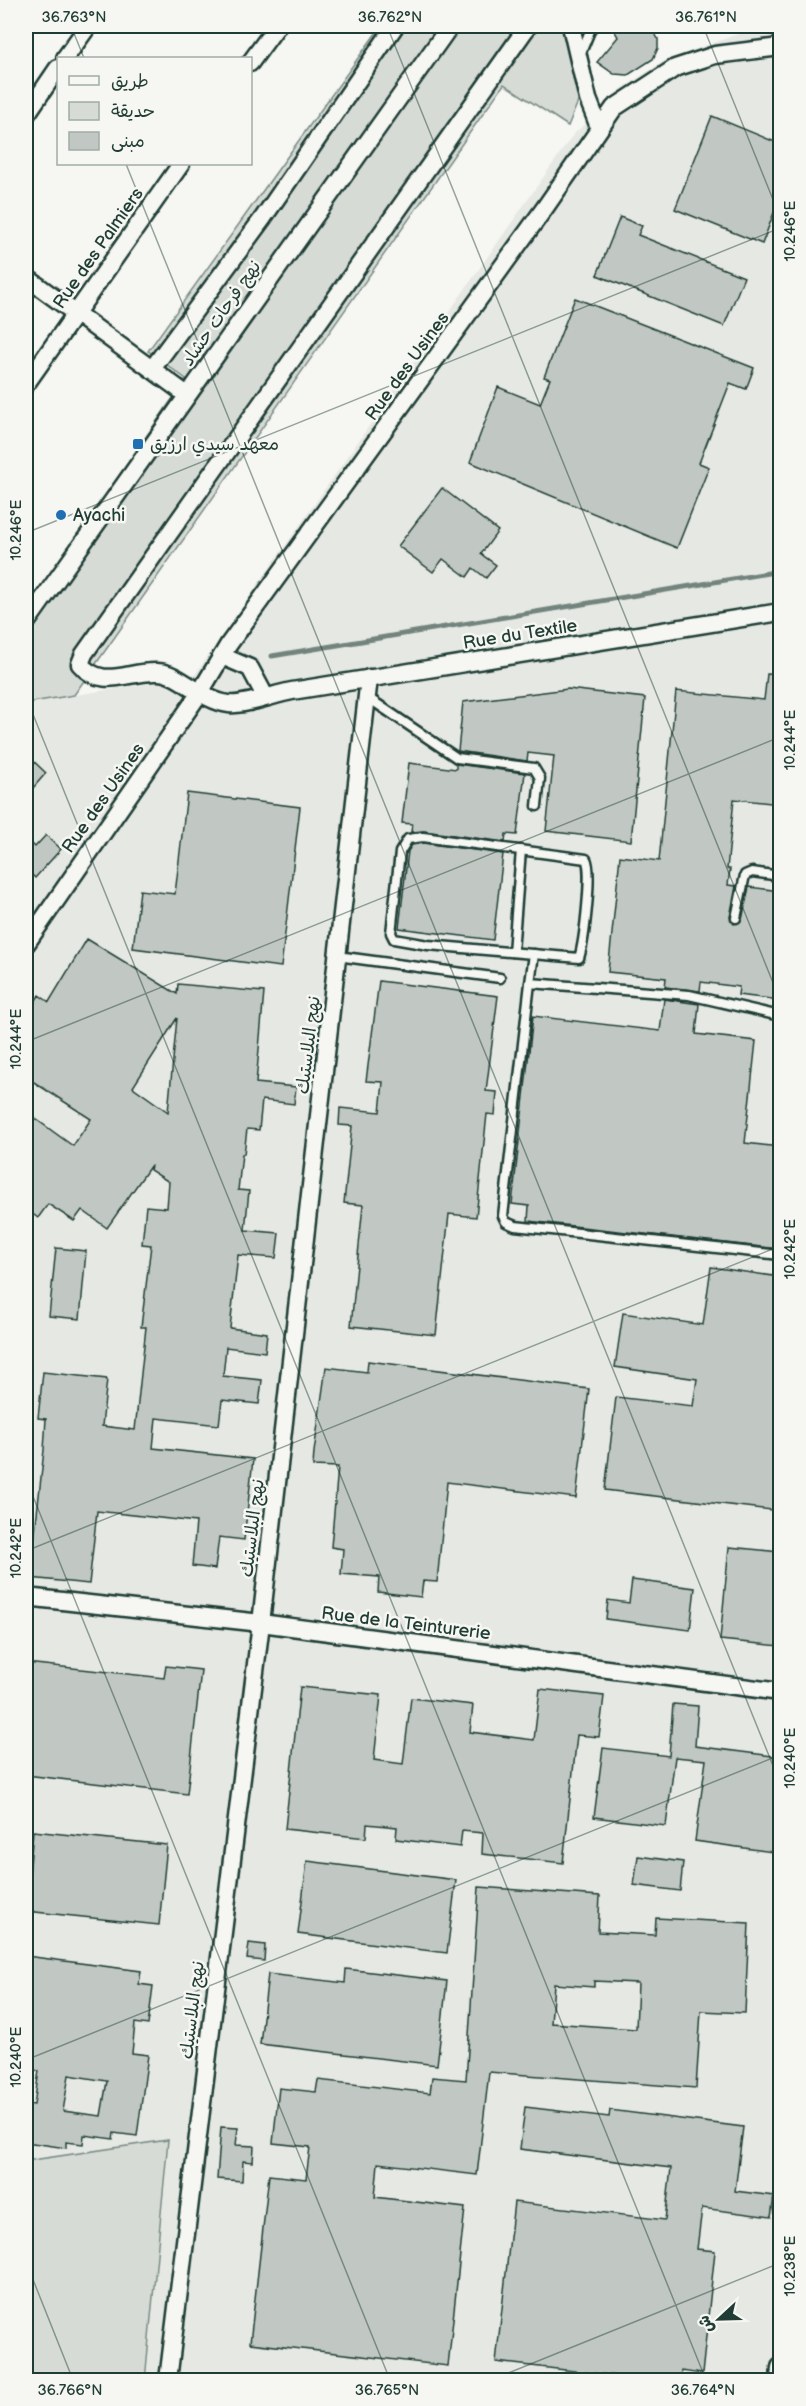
<svg xmlns="http://www.w3.org/2000/svg" width="806" height="2406" viewBox="0 0 806 2406" font-family="'Balsamiq Sans','Playpen Sans Arabic',sans-serif">
<rect width="100%" height="100%" fill="#f6f6f2"/>
<filter id="ink" filterUnits="userSpaceOnUse"><feTurbulence type="fractalNoise" baseFrequency=".0167" numOctaves="2"/><feDisplacementMap in="SourceGraphic" scale="12" xChannelSelector="R" yChannelSelector="G"/><feConvolveMatrix kernelMatrix="1 2 1 2 8 2 1 2 1" color-interpolation-filters="sRGB"/></filter>
<g filter="url(#ink)">
<polygon fill="#e6e8e4" points="760,26 780,26 780,2380 26,2380 26,703 194,676 573,135 620,90 664,61"/>
<g fill="#d6dbd6" stroke="#7a8c85" stroke-width="1.5">
<polygon points="381,26 581,26 591,70 568,126 504,84 74,695 26,703 26,610 186,379 148,351"/>
<polygon points="168,2140 145,2380 26,2380 26,2161"/>
</g>
<g fill="none" stroke-linecap="round" stroke-linejoin="round">
<polyline stroke="#72847d" stroke-width="5" points="272,656 780,571"/>
</g>
<g fill="#c1c8c3" stroke="#1f3d34" stroke-width="1.5" fill-rule="evenodd">
<polygon points="612,26 651,26 658,39 658,48 653,59 628,75 614,74 597,62 618,37"/>
<polygon points="712,116 780,144 780,197 762,244 675,209"/>
<polygon points="620,217 642,226 638,235 744,277 724,326 597,275"/>
<polygon points="575,298 754,368 746,389 730,383 699,463 709,467 677,548 470,462 498,387 540,404 550,379 544,377"/>
<polygon points="442,488 498,531 481,554 496,565 486,578 473,568 467,577 443,559 433,572 398,546"/>
<polygon points="767,674 780,675 780,804 734,799 727,869 730,869 728,885 736,886 730,917 734,924 742,920 749,887 780,891 780,1000 738,995 739,987 701,982 700,991 665,987 666,978 608,972 620,856 659,861 676,691 764,700"/>
<polygon points="568,689 645,698 631,841 546,831 554,756 528,753 527,761 458,751 463,702"/>
<polygon points="26,754 46,773 26,796"/>
<polygon points="409,763 456,769 456,764 525,773 517,835 506,834 505,842 424,831 411,832 412,824 402,823"/>
<polygon points="187,793 300,807 281,967 133,948 140,890 175,894"/>
<polygon points="46,835 61,849 35,878 26,869 26,838 35,847"/>
<polygon points="423,843 503,854 493,940 399,928 408,851 412,845"/>
<path d="M87 939 177 994 178 984 264 992 256 1083 296 1087 294 1104 262 1100 259 1130 247 1129 244 1154H242L238 1190 249 1191 245 1230 279 1233 276 1258 238 1255 230 1328 267 1333 265 1352 226 1347 223 1376 262 1380 259 1404 222 1400 219 1425 156 1418 153 1448 253 1459 244 1540 219 1537 215 1569 192 1566 196 1522 97 1511 89 1584 30 1578 44 1450 46 1419 38 1418 43 1372 107 1379 102 1426 135 1430 146 1327H141L151 1245 142 1244 146 1206 167 1208 169 1182 150 1170 151 1165 107 1228 82 1210 74 1221 48 1204 38 1218 26 1209V1112L73 1146 91 1119 26 1077V1017L39 995 49 1002ZM177 1018 168 1112 133 1087Z"/>
<polygon points="379,981 498,996 486,1091 497,1092 495,1115 487,1114 476,1217 449,1214 436,1335 351,1326 363,1205 344,1203 352,1126 339,1125 340,1108 380,1112 383,1082 366,1081"/>
<polygon points="664,999 699,1004 696,1034 756,1041 745,1143 780,1147 780,1249 528,1221 529,1206 512,1204 533,1016 660,1031"/>
<polygon points="56,1248 86,1251 80,1319 49,1316"/>
<polygon points="711,1267 780,1277 780,1511 605,1490 616,1397 693,1406 697,1379 615,1367 623,1313 703,1325"/>
<polygon points="368,1361 589,1389 576,1498 447,1482 437,1582 423,1581 421,1597 378,1592 379,1577 341,1574 343,1549 331,1547 338,1467 313,1466 314,1452 326,1367 367,1372"/>
<polygon points="729,1547 780,1552 780,1646 720,1640"/>
<polygon points="632,1580 695,1588 690,1630 606,1619 608,1600 629,1603"/>
<polygon points="26,1663 164,1678 166,1666 201,1670 187,1794 26,1775"/>
<polygon points="300,1687 381,1695 374,1760 403,1764 411,1698 473,1705 470,1732 534,1740 540,1689 604,1696 599,1737 577,1735 563,1863 482,1854 483,1833 462,1831 460,1847 396,1839 397,1827 367,1824 366,1838 285,1829"/>
<polygon points="673,1704 698,1706 695,1746 780,1757 780,1853 695,1841 706,1760 675,1757 666,1826 594,1817 603,1748 669,1756"/>
<polygon points="33,1831 167,1845 159,1925 26,1911"/>
<polygon points="638,1856 683,1862 680,1891 634,1885"/>
<polygon points="307,1861 456,1880 447,1953 298,1934"/>
<path d="M479 1887 600 1896 598 1932 655 1935 656 1918 749 1923 745 2013 701 2011 696 2088 489 2072 477 2175 378 2163 375 2197 465 2208 448 2366 250 2343 269 2175 306 2179 310 2147 273 2143 279 2088 316 2092 318 2080 430 2093 432 2077 466 2080ZM594 1981 638 1983 636 2029 551 2023 554 1984 594 1987Z"/>
<polygon points="249,1943 265,1945 264,1961 247,1959"/>
<path d="M26 1956 141 1971 139 1984 153 1986 148 2025 135 2023 132 2053 148 2055 137 2136 114 2133 113 2139 84 2135 83 2144 66 2142V2148L26 2142V2104L34 2105 39 2071 26 2069ZM69 2075 107 2081 101 2116 63 2111Z"/>
<polygon points="346,1969 447,1981 437,2065 260,2044 268,1974 345,1983"/>
<polygon points="525,2107 609,2117 610,2110 743,2127 735,2191 774,2196 771,2217 702,2208 697,2249 715,2251 702,2374 681,2371 680,2380 652,2380 496,2362 514,2202 665,2220 671,2168 520,2149"/>
<polygon points="221,2127 238,2128 236,2145 254,2146 253,2162 243,2161 242,2181 217,2179"/>
</g>
<g fill="none" stroke-linecap="round" stroke-linejoin="round">
<defs>
<g id="lane">
<polyline points="580,55 592,26"/>
<polyline points="367,697 457,758 534,768 540,778 537,806"/>
<path d="M423 837 586 859C593 870 584 943 579 958L428 945 394 939 391 933 400 852 408 839Z"/>
<polyline points="736,918 745,875 752,872 780,876"/>
<polyline points="513,952 521,850"/>
<polyline points="337,956 500,978"/>
<polyline points="530,983 534,954"/>
<polyline points="780,1016 689,995 530,983 503,1216 506,1222 515,1226 780,1255"/>
</g>
<g id="street">
<path d="M528 26 84 654 80 664C103 691 129 670 158 672 181 673 201 701 229 704 244 706 275 694 292 691L780 612"/>
<polyline points="571,26 588,99 599,127"/>
<polyline points="65,58 88,26"/>
<polyline points="250,63 277,26"/>
<polyline points="26,115 58,68"/>
<polyline points="26,277 187,395"/>
<polyline points="152,369 263,218 395,26"/>
<polyline points="26,384 181,164"/>
<polyline points="26,623 450,26"/>
<polyline points="222,656 250,668 265,696"/>
<polyline points="26,944 199,694 229,644 544,209 614,108 675,68 715,55 780,47"/>
<polyline points="26,1597 261,1623 780,1692"/>
<polyline points="168,2380 261,1623 369,678"/>
<polyline points="779,2380 780,2367"/>
</g>
</defs>
<use href="#lane" stroke="#1f3d34" stroke-width="13"/>
<use href="#street" stroke="#1f3d34" stroke-width="21"/>
<use href="#lane" stroke="#f6f6f2" stroke-width="8"/>
<use href="#street" stroke="#f6f6f2" stroke-width="16"/>
</g>
</g>
<path fill="none" stroke="#1f3d34" stroke-width="1.5" stroke-opacity="0.45" d="M71 26 84 58M387 26 780 1000M703 26 780 217M126 164 780 1783M26 533 780 228M26 697 706 2380M26 1042 780 737M26 1479 390 2380M26 1551 780 1246M26 2060 780 1755M26 2262 73 2380M491 2380 780 2263"/>
<g fill="#1f6fb2" stroke="#f6f6f2" stroke-width="2">
<rect x="132" y="438" width="12" height="12" rx="3"/>
<circle cx="61" cy="515" r="6"/>
</g>
<g text-anchor="middle" stroke-width="5" stroke-linejoin="round" paint-order="stroke">
<g font-size="18" fill="#1f3d34" stroke="#f6f6f2">
<text transform="translate(98 248) rotate(-55)" y="6">Rue des Palmiers</text>
<text transform="translate(221 313) rotate(-55)" y="6">نهج فرحات حشاد</text>
<text transform="translate(407 366) rotate(-54)" y="6">Rue des Usines</text>
<text transform="translate(520 634) rotate(-9)" y="6">Rue du Textile</text>
<text transform="translate(103 798) rotate(-55)" y="6">Rue des Usines</text>
<text transform="translate(308 1045) rotate(-83)" y="6">نهج البلاستيك</text>
<text transform="translate(252 1528) rotate(-83)" y="6">نهج البلاستيك</text>
<text transform="translate(406 1623) rotate(7)" y="6">Rue de la Teinturerie</text>
<text transform="translate(192 2010) rotate(-83)" y="6">نهج البلاستيك</text>
</g>
<g font-size="18" fill="#1f3d34" stroke="#f6f6f2" text-anchor="start">
<text x="150" y="450">معهد سيدي ارزيق</text>
<text x="73" y="521">Ayachi</text>
</g>
</g>
<rect width="806" height="2406" fill="none" stroke="#f6f6f2" stroke-width="66"/>
<rect x="57" y="57" width="195" height="108" fill="#f6f6f2" stroke="#a0aca6" stroke-width="1.5"/>
<rect x="69" y="76" width="30" height="9" fill="#f6f6f2" stroke="#a0aca6" stroke-width="1.5"/>
<text x="111" y="87" font-size="18" fill="#1f3d34">طريق</text>
<rect x="69" y="102" width="30" height="18" fill="#d6dbd6" stroke="#a0aca6" stroke-width="1.5"/>
<text x="111" y="117" font-size="18" fill="#1f3d34">حديقة</text>
<rect x="69" y="132" width="30" height="18" fill="#c1c8c3" stroke="#a0aca6" stroke-width="1.5"/>
<text x="111" y="147" font-size="18" fill="#1f3d34">مبنى</text>
<g transform="translate(719 2319) rotate(248)" stroke="#f6f6f2" stroke-width="4.5" paint-order="stroke">
<path d="M0-4.5L10 22L0 15L-10 22Z" fill="#1f3d34"/>
<text y="-9" font-size="16" font-weight="bold" text-anchor="middle" fill="#1f3d34">ش</text>
</g>
<rect x="33" y="33" width="740" height="2340" fill="none" stroke="#1f3d34" stroke-width="2"/>
<g font-size="15" text-anchor="middle" fill="#1f3d34">
<text x="74" y="22">36.763°N</text>
<text x="390" y="22">36.762°N</text>
<text x="706" y="22">36.761°N</text>
<text transform="translate(790 231) rotate(-90)" y="5">10.246°E</text>
<text transform="translate(16 530) rotate(-90)" y="5">10.246°E</text>
<text transform="translate(790 740) rotate(-90)" y="5">10.244°E</text>
<text transform="translate(16 1039) rotate(-90)" y="5">10.244°E</text>
<text transform="translate(790 1249) rotate(-90)" y="5">10.242°E</text>
<text transform="translate(16 1548) rotate(-90)" y="5">10.242°E</text>
<text transform="translate(790 1758) rotate(-90)" y="5">10.240°E</text>
<text transform="translate(16 2057) rotate(-90)" y="5">10.240°E</text>
<text transform="translate(790 2266) rotate(-90)" y="5">10.238°E</text>
<text x="70" y="2395">36.766°N</text>
<text x="387" y="2395">36.765°N</text>
<text x="703" y="2395">36.764°N</text>
</g>
</svg>
